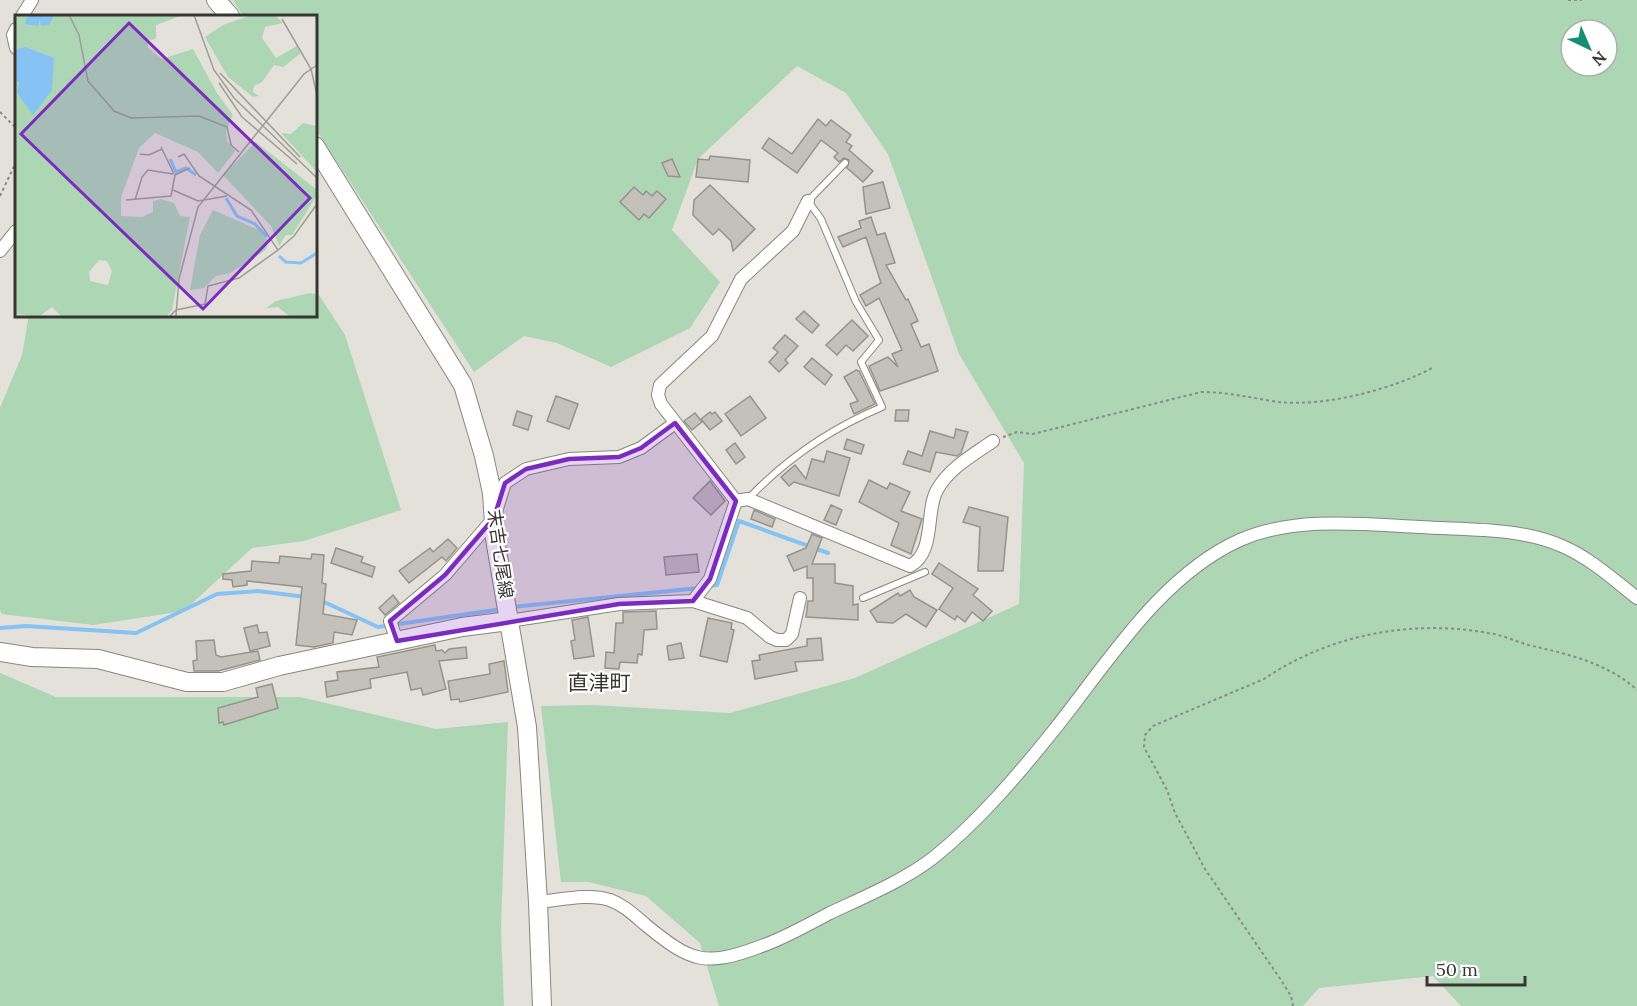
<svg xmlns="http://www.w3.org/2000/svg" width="1637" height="1006" viewBox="0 0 1637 1006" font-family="Lora,'Noto Sans JP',serif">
<rect width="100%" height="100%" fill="#e4e1da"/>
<g fill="#add6b5" fill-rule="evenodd">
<path d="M233 0H1637V1006H1461L1433 976 1319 988 1303 1006H719L700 943 646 896 588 882H561L541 706 592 705 730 713 855 678 1019 604 1024 463 959 354 888 154 846 93 797 66 698 159 672 230 720 282 690 328 611 367 557 343 524 336 474 372 315 128V16H243ZM1571 30H1607V66H1571Z"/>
<polygon points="315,289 345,335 401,510 304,541 252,548 184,611 93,625 2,614 0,610 0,408 22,355 29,315 315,315"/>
<polygon points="0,673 56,697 300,697 436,729 508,722 501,929 504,1006 0,1006"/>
</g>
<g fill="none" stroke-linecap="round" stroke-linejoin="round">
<g stroke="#86c3f4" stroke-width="4">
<polyline points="709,586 717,585 739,521 828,553"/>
<polyline points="322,601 378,627 502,609"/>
<polyline points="512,607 699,588"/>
<polyline points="0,628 26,626 136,633 217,594 258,591 306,597"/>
</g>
</g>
<g fill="#c4c0ba" stroke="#96928c" stroke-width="1.5">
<polygon points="818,119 826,126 831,120 851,135 846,142 852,146 849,150 873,171 863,182 847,168 849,160 844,158 839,162 834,157 838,153 821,140 797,173 762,148 769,138 792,154"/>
<polygon points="710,156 750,160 748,182 696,177 698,159 709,160"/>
<polygon points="672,159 680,177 668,176 662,163"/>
<polygon points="883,182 890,208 866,214 863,187"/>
<polygon points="710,185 755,229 733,251 731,241 719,229 713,235 693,215 694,200"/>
<polygon points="634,187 643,195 646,191 652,196 657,191 666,199 649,218 644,214 639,220 620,202"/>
<polygon points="871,217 877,235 885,233 895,263 886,265 906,300 908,299 918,321 911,324 921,347 929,344 938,371 880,391 869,366 888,357 898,367 892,354 902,350 879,298 866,306 860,295 881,283 866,237 843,247 838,237 861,228 859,221"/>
<polygon points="804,311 819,325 812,333 796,319"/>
<polygon points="852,320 868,336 853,351 846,345 837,355 826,345"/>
<polygon points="785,335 798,346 785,360 788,363 779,372 769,362 778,352 773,348"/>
<polygon points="812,358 832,375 825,385 804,367"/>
<polygon points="856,370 859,371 875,404 854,414 850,404 858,401 844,377"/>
<polygon points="556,396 578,404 569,429 547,421"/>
<polygon points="750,396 766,418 741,436 725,414"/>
<polygon points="896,410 909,410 908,421 895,421"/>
<polygon points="517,411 532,416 528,430 513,425"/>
<polygon points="710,412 712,414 715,412 722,421 710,430 701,419"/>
<polygon points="695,413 702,422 692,430 684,421"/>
<polygon points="956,429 968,432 961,453 957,456 936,452 930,472 903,464 908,451 922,456 930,431 954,438"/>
<polygon points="847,439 864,445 861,454 844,449"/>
<polygon points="735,443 745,457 736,464 726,450"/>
<polygon points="827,451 850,458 839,496 794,482 789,486 781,477 795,465 806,479 812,459 824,462"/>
<polygon points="869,480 887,489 890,483 910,492 901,511 922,519 911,554 891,545 899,523 859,502"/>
<polygon points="710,481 725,501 711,515 693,498"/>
<polygon points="831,505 842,510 836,525 824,520"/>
<polygon points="969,507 1008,517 1003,571 978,571 980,527 963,522"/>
<polygon points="754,510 775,519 772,527 751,519"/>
<polygon points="812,534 822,538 812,564 835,564 835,583 853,586 853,605 858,604 858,620 806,617 808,601 813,601 813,578 807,578 807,566 794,571 787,556 806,548"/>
<polygon points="448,539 457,548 446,561 442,557 409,583 399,571 430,548 433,552"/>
<polygon points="336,548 363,557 361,562 375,567 372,577 331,563"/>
<polygon points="312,554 324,555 322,583 326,584 323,614 357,620 352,635 334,632 333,643 314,647 296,645 302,587 247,581 247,585 233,587 232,580 223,579 223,574 251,571 252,561 279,563 280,556 311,559"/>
<polygon points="697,554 699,572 666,575 664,557"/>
<polygon points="939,563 978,589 973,595 992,611 983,621 972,612 965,622 957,616 955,620 939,609 953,588 932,574"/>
<polygon points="910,590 914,597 937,610 926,627 906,614 893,623 877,622 870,611 898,593 900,596"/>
<polygon points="393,595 399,603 385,615 379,608"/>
<polygon points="656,611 657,629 644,630 642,655 638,654 637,663 620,662 619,669 605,668 606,652 614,653 616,623 623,623 623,612"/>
<polygon points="588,617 594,656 574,659 571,641 575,640 572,620"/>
<polygon points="708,618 732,623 731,629 734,630 727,662 700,656"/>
<polygon points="257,625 259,633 267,632 270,646 250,651 244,628"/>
<polygon points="821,638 823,660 795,662 797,671 755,679 752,661 760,660 759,655 807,646 807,639"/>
<polygon points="214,640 216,655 221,657 258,651 260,660 218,671 194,671 193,661 197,660 196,641"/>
<polygon points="681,643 684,658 669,660 667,646"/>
<polygon points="435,645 436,651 442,650 445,653 449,649 466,647 467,658 439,661 446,689 423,695 421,688 411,690 407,672 370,679 371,688 327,697 325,682 338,680 337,672 379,667 377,657"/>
<polygon points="504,661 508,692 460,702 459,699 451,700 448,681 490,674 489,664"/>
<polygon points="272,684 278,708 224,725 223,722 219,723 218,708 258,697 256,688"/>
</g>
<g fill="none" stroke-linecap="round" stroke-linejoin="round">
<defs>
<g id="lane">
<path d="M748 499C785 460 832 428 882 407L861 362 879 340 856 302 821 219 808 201 845 163"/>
<polyline points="863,598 925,572"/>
</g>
<g id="street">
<polyline points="22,16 32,0"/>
<polyline points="16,29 13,35 16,48"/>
<polyline points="0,251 16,231"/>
<path d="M736 501 748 499 910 566C936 552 925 511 937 490 949 468 973 455 993 441"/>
<polyline points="693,601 710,579 736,501 661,404 658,395 660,385 712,336 741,279 793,231 808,201"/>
<polyline points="509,621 619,604 693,601 747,618 770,637 777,640 786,640 792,634 800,598"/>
<polyline points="397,641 390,621 445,575 494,518 505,483 526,469 569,459 619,457 641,448 675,423"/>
<path d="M538 902C560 900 589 893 610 900 624 905 635 916 647 926 691 962 705 967 759 947 783 939 807 925 830 913 864 897 903 881 933 858 978 822 1018 775 1054 730 1107 664 1160 576 1240 540 1295 516 1362 524 1420 527 1467 530 1518 527 1562 546 1590 558 1613 579 1637 598"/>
</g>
<g id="secondary">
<polyline points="216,0 230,16"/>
<polyline points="315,146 463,385 484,456 492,493 495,539 527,727 538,902 542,1006"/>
<polyline points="0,652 32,657 98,659 187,682 223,682 279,666 462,627 509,621"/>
</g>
</defs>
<use href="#lane" stroke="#898680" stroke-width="8"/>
<use href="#street" stroke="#898680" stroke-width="14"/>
<use href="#secondary" stroke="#898680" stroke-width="20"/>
<g stroke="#8c8a85" stroke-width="2" stroke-dasharray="3 3" stroke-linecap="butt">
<polyline points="1568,0 1582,0"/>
<polyline points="0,112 16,128"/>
<polyline points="0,196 16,162"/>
<path d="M1003 437 1017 432 1033 434 1201 392C1228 392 1252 398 1279 402 1325 407 1394 389 1434 367"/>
<path d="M1293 1006 1291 996 1281 980 1205 869 1175 813 1167 790 1144 747 1145 735 1153 726 1264 679C1328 635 1412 619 1488 633 1505 635 1520 644 1537 647 1572 655 1610 665 1637 690"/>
</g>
<use href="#lane" stroke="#fff" stroke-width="6"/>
<use href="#street" stroke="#fff" stroke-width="12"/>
<use href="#secondary" stroke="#fff" stroke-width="18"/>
</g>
<path fill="#7b2cbf" fill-opacity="0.2" stroke="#7b2cbf" stroke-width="4.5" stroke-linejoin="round" d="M675 423 736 501 710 579 693 601 619 604 397 641 390 621 445 575 494 518 505 483 526 469 569 459 619 457 641 448Z"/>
<g text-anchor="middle" stroke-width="4.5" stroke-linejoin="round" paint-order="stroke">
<g font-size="18" fill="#373633" stroke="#fff">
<text transform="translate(500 554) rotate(82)" y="6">末吉七尾線</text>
</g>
<g font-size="21" fill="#373633" stroke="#fff">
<text x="599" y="690">直津町</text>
</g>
</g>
<g transform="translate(15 15)">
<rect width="302" height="302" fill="#e4e1da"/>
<path d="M0 0H168L141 10V24L133 25V33L147 44 178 34 202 78 218 100 211 115 212 126 220 136 203 158 183 137 140 118 124 133 106 182V201L127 202 138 197V186L146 184 159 188 165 201 175 202 157 295 152 301H46L37 292 25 301 0 299ZM84 245 92 246 97 256 93 270 75 266 74 257ZM236 0H260L268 8 250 12 247 23 261 43 282 31 286 38 268 52 259 50 247 67 239 71 238 77 244 81 238 82 213 62 190 22 208 10ZM288 108 301 111V156L266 118 276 119ZM241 127 301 174V182L277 220H271L264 231 256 211 208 160ZM198 195 244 215 253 226 251 235 215 258 201 261 189 273 175 275 185 220ZM295 278 301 279V301H274L263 292 251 293 261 286Z" fill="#add6b5" fill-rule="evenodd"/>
<path d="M13 0H37L38 3 34 10 26 11 25 5 23 11 10 9ZM10 32 39 43 37 75 18 100 2 78 4 68 0 64V35Z" fill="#86c3f4"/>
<path fill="none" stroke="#86c3f4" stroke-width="3" d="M155 144 161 157 171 153 181 160M211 183 222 201 240 209 252 222M264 241 271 247 286 248 302 238"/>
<path fill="none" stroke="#9f9d97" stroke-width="1.5" d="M54 0 64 20 73 66 99 96 116 103 184 101 212 112 216 130 224 137M179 0 199 55 219 83 302 163M267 4 296 54 302 80M205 58 285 142M204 68 227 102 282 149M146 132 159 159M125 139 134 140 147 134M158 175 183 186 212 181M111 185 156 181 160 160 175 153M120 185 127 162 133 155 158 159M263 235 279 221 302 189M155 301 161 295 190 289 193 271 224 263 263 235 236 195 184 161 169 139 163 142M161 301 164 264 183 192 289 59 302 50"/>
<path fill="#7b2cbf" fill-opacity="0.15" stroke="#7b2cbf" stroke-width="3" d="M114 8 295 183 188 294 6 119Z"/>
<rect width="302" height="302" fill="none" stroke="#373633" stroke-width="3"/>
</g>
<g transform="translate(1589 48) rotate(136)"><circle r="28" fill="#ffffff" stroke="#afafad" stroke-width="1.5"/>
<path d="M0-4.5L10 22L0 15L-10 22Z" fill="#158e72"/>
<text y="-9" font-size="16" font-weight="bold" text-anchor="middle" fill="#373633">N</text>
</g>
<path d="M1427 976v9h98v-9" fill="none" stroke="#373633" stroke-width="3"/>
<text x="1436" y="976" font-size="18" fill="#373633" stroke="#ffffff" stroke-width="4.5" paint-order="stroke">50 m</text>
</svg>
